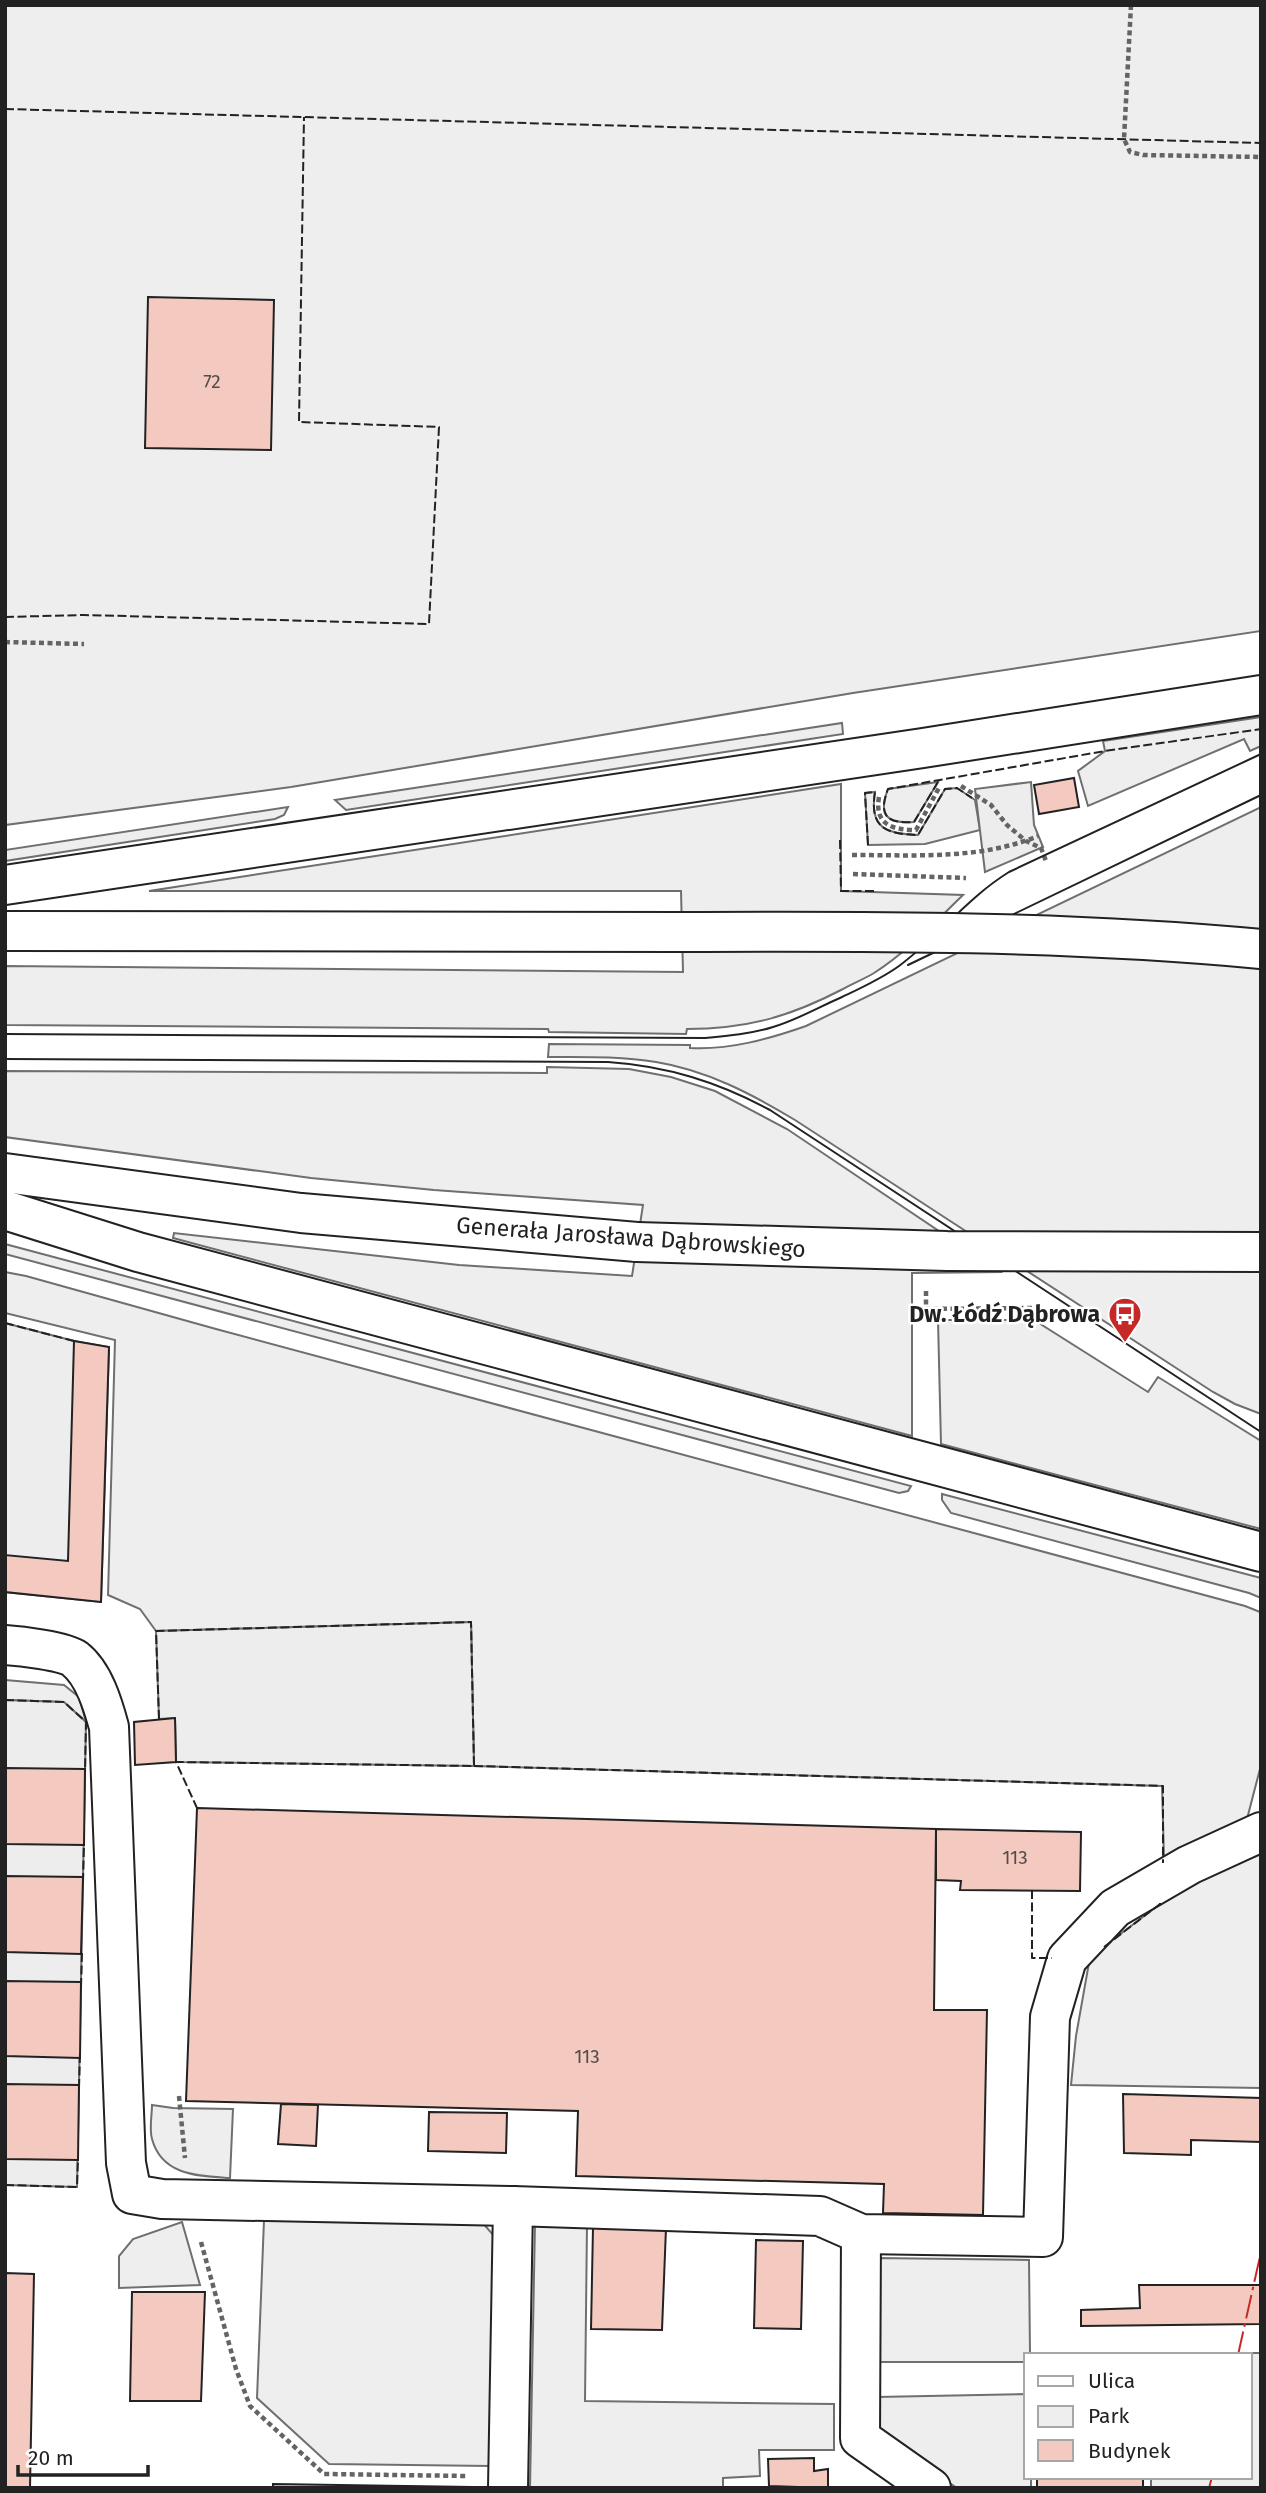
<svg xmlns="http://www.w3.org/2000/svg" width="1266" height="2493" viewBox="0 0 1266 2493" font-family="'Fira Sans',sans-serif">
<rect width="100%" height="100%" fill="#fff"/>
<g fill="#eee" stroke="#6f6f6f" stroke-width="2">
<polygon points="5,5 1261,5 1261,631 853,693 291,787 5,825"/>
<polygon points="1261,717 1261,746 1250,751 1244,739 1088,806 1078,771 1105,751 1103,741"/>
<polygon points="842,723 843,734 346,810 335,800"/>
<path d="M938 782 914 822C886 824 878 815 888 789Z"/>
<path d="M841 784V891L963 895C935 922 908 951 874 973 864 979 852 984 841 990 789 1017 746 1029 687 1029L686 1034 549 1032 548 1029 5 1025V966L683 972 681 891H149Z"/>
<path d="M957 788 975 800 980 830 925 844 868 845 865 793 875 792C869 828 886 834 918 835L945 789Z"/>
<polygon points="288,807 284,815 275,819 5,861 5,850"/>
<path d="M1261 807V1414L1235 1404 1213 1392 795 1120C752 1094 706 1070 656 1062 621 1056 584 1057 548 1057L549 1044 690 1045V1048C730 1050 769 1039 806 1026Z"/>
<polygon points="547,1067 629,1069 671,1077 715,1091 787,1129 1000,1272 912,1273 912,1436 173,1238 174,1233 459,1265 632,1276 643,1205 434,1190 311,1178 5,1137 5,1071 547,1073"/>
<polygon points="5,1244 911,1486 908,1491 899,1493 5,1254"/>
<polygon points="5,1272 26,1276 216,1329 1245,1606 1260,1612 1261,1765 1247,1819 1164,1858 1162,1786 474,1766 471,1622 156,1631 140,1609 108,1595 115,1340 5,1313"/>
<polygon points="938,1320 1034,1320 1148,1392 1158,1377 1261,1441 1261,1529 941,1444"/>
<polygon points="942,1494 1261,1578 1261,1598 1249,1593 951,1513 942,1500"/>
<polygon points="5,1680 64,1685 79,1697 86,1722 63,1702 5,1700"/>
<polygon points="1261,1854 1261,2088 1071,2085 1076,2036 1090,1957 1160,1904 1217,1871"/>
<path d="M152 2105 173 2108 233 2109 230 2178C199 2176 162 2176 152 2139 149 2129 152 2115 152 2105Z"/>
<polygon points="264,2220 482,2222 495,2237 490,2466 329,2464 257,2398"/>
<polygon points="182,2222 200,2285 119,2288 119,2256 133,2239"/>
<polygon points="535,2223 587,2224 585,2401 834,2404 834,2450 759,2450 760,2476 723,2478 723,2488 530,2488"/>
<polygon points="876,2258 1029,2260 1030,2353 1026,2355 1024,2362 876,2362"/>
<polygon points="1070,2353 1261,2353 1261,2488 1151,2488 1151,2477 1250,2477 1250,2355 1070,2355"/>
<polygon points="1026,2394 1026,2477 1031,2477 1031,2488 957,2488 876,2433 877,2397"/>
</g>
<g fill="#ededed" stroke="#6f6f6f" stroke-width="2">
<polygon points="1031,782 1034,825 1043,847 985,872 975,789"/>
<polygon points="5,1323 74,1341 109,1347 101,1602 5,1592"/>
<polygon points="471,1622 474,1766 176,1762 175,1718 159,1719 156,1631"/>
<polygon points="5,1700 64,1702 86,1722 77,2187 5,2185"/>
</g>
<g fill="#f3c9c0" stroke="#222" stroke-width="2">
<polygon points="148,297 274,300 271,450 145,448"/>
<polygon points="1074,778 1079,807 1039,814 1034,785"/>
<polygon points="74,1341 109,1347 101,1602 5,1592 5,1555 68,1561"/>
<polygon points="175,1718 176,1762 135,1765 134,1722"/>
<polygon points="5,1768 85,1769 84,1845 5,1844"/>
<polygon points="197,1808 936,1829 934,2010 987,2010 983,2215 883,2213 884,2184 576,2176 578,2111 186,2101"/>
<polygon points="936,1829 1081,1832 1080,1891 960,1890 961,1881 936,1880"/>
<polygon points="5,1876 83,1877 81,1954 5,1952"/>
<polygon points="5,1981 81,1982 80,2058 5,2056"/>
<polygon points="5,2084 79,2085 78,2160 5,2159"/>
<polygon points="1123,2094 1261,2098 1261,2142 1191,2140 1191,2155 1124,2153"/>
<polygon points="281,2104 318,2105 316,2146 278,2144"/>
<polygon points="429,2112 507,2113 506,2153 428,2151"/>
<polygon points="593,2227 666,2228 662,2330 591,2329"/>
<polygon points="756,2240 803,2241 801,2329 754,2328"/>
<polygon points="5,2273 34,2274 30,2488 5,2488"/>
<polygon points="1139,2285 1261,2285 1261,2324 1081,2326 1081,2310 1140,2308"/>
<polygon points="132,2292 205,2292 201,2401 130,2401"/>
<polygon points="814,2458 814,2471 828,2469 828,2488 769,2486 768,2459"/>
<rect x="1037" y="2477" width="106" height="11"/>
<polygon points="273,2484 473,2487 273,2488"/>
</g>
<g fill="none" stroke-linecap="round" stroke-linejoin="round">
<defs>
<g id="minor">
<polyline points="5,885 923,748 1261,695"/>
<polyline points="5,1210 138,1252 1261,1552"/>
<path d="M5 1645C20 1646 64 1651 75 1659 94 1674 103 1705 109 1727L126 2163 132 2194 162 2199 513 2206 820 2216 861 2234 1043 2237 1050 2017 1067 1959 1115 1908 1189 1865 1261 1832"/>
<polyline points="861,2234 860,2438 931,2488"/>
<polyline points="508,2488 513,2206"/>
</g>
<g id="major">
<polyline points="5,931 682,932"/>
<polyline points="5,1173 301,1213 637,1242"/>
</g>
</defs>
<use href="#minor" stroke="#222" stroke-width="42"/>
<use href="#major" stroke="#222" stroke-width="42"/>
<g stroke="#646464" stroke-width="4.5" stroke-dasharray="5 3.5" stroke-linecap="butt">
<polyline points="1131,5 1124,139 1130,152 1143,155 1261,157"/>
<polyline points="5,642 84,644"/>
<polyline points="961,786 991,805 1007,825 1026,841 1041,848 1046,861"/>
<path d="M879 797C874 825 893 830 916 830L940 786"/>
<path d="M852 855C915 855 980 860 1038 836"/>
<polyline points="853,874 966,878"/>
<polyline points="926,1291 926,1309 1033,1308"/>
<polyline points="179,2096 185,2158"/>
<polyline points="201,2242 236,2369 250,2406 324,2474 467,2476"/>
</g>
<use href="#minor" stroke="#fff" stroke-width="38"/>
<use href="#major" stroke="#fff" stroke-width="38"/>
<g stroke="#222" stroke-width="2">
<polyline points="908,965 1261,795"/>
<path d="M5 1034 704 1038C727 1036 751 1034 773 1027 797 1020 819 1007 842 997 861 988 881 979 899 966 938 937 967 898 1009 872L1261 754"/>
<path d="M5 1059 608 1062C667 1066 718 1082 770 1110L1261 1432"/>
</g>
<defs>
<g id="major-bridge">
<path d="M682 932C875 931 1068 931 1261 949"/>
<polyline points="637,1242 947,1251 1261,1252"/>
</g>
</defs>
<use href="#major-bridge" stroke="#222" stroke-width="42" stroke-linecap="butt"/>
<use href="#major-bridge" stroke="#fff" stroke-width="38"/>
<g stroke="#222" stroke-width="2" stroke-dasharray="9 3.5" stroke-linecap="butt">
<polyline points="5,109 1261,143"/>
<polyline points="5,394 6,109"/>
<polyline points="5,617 84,615 429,624 439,427 299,422 304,117"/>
<path d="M938 782 914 822C886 824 878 815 888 789L1105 751 1261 729"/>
<polyline points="840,840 841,891 877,891"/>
<path d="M868 845 865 793 875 792C869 829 887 834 918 835L945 789 957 788 972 798"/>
<polyline points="5,1323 74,1341"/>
<polyline points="5,1700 64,1702 86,1722 85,1773"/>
<polyline points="159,1719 156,1631 471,1622 474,1766 176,1762 197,1808"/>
<polyline points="474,1766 1163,1786 1163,1863"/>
<polyline points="83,1882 84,1843"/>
<polyline points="1032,1890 1032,1958 1052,1958"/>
<polyline points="1104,1947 1160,1904 1160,1901"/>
<polyline points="81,1987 82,1952"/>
<polyline points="79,2088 80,2053"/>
<polyline points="5,2185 77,2187 78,2158"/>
</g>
<g stroke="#c62828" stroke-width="2" stroke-dasharray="24 5 3.5 5" stroke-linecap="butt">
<polyline points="1238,2355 1261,2252"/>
<polyline points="1209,2488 1212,2477"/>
</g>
</g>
<defs>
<symbol id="bus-pin" viewBox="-11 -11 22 30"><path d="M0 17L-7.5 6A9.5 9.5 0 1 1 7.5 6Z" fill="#c62828" stroke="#fff"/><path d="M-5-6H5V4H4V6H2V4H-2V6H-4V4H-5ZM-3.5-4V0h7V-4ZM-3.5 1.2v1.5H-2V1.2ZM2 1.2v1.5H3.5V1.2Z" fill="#fff"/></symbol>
</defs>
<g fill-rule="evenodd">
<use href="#bus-pin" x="1106" y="1295" width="38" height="52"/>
</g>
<g text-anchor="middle" stroke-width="5" stroke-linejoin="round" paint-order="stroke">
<g font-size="19" fill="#564c4a">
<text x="212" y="388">72</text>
<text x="1015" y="1864">113</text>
<text x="587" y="2063">113</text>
</g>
<g font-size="23" fill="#222" stroke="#fff">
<text transform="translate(631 1237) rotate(4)" y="8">Generała Jarosława Dąbrowskiego</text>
</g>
<g font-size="23" font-weight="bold" fill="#222" stroke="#fff" text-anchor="end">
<text x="1100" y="1322">Dw. Łódź Dąbrowa</text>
</g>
</g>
<rect width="1266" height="2493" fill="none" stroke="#222222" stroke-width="14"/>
<rect x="1024" y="2353" width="228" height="126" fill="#ffffff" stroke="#a7a7a7" stroke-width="2"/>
<rect x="1038" y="2376" width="35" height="10" fill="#ffffff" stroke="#a7a7a7" stroke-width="2"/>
<text x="1088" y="2388" font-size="21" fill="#222222">Ulica</text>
<rect x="1038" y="2406" width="35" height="21" fill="#eeeeee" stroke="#a7a7a7" stroke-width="2"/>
<text x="1088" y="2423" font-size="21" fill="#222222">Park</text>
<rect x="1038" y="2440" width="35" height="21" fill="#f3c9c0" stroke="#a7a7a7" stroke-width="2"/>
<text x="1088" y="2458" font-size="21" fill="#222222">Budynek</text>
<path d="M18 2465v10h130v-10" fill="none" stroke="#222222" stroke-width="3.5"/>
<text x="28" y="2465" font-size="21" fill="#222222" stroke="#ffffff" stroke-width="5" paint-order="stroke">20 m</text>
</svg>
